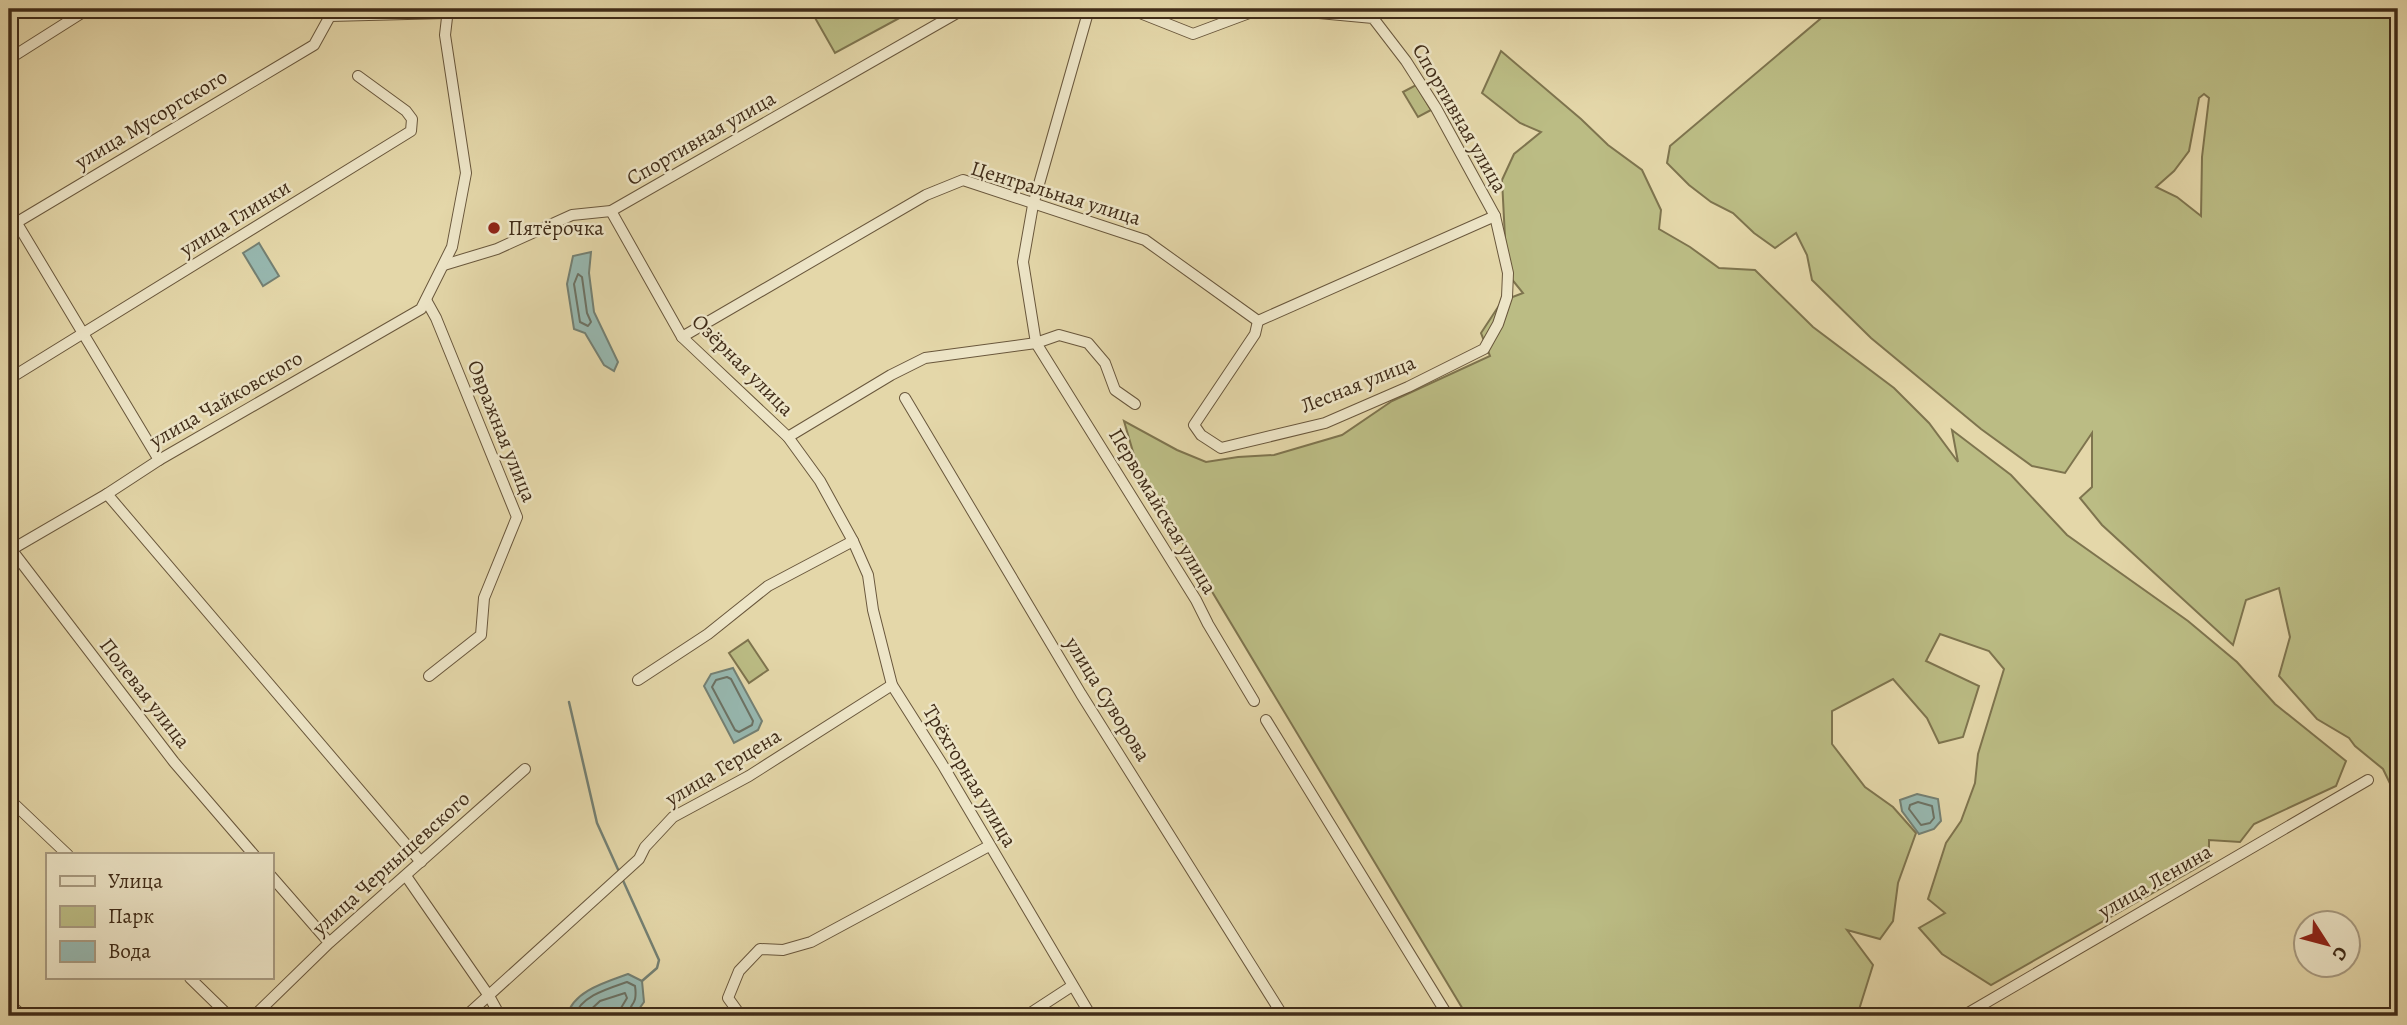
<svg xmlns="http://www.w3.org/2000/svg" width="2407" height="1025" viewBox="0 0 2407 1025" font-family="Alegreya,serif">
<rect width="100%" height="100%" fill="#e4d7a9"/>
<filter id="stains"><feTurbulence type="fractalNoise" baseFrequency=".00286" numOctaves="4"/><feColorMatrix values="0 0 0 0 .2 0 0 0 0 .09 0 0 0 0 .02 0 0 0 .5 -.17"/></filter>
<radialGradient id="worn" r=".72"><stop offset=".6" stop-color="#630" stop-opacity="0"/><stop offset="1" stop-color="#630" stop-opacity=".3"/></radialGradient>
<g fill="#bbbc84" stroke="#7e744e" stroke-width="2" fill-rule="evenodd">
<polygon points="810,9 916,9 835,53"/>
<path d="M1832 9H2398V800L2383 769 2355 746 2349 738 2317 719 2279 676 2290 637 2279 588 2246 600 2233 645 2102 525 2080 498 2092 487V433L2065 473 2032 466 1981 429 1871 338 1812 280 1807 255 1796 233 1775 248 1754 233 1733 213 1711 202 1689 185 1667 163 1670 146ZM2204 94 2209 98 2202 157 2201 216 2177 197 2156 187 2174 171 2189 151 2199 98Z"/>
<polygon points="1501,51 1581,119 1608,145 1642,170 1661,210 1659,229 1690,247 1719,268 1755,270 1813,327 1894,388 1929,423 1958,462 1952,430 2011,475 2067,535 2188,621 2237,662 2275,704 2346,761 2336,786 2254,824 2240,842 2209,840 2209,861 1991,985 1942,954 1919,928 1945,913 1928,899 1946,843 1961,821 1975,783 1978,754 2004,669 1989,651 1940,634 1926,661 1979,686 1963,737 1939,743 1927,718 1893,679 1832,711 1832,744 1865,787 1893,807 1916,833 1898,883 1893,921 1880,939 1847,930 1873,965 1857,1016 1467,1016 1172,525 1136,462 1124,421 1177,450 1206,462 1238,457 1274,455 1342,435 1392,401 1490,356 1481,333 1502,301 1523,293 1510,277 1506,257 1502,180 1514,154 1541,132 1520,123 1482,93"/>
<polygon points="1416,85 1431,110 1418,117 1403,92"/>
<polygon points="748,640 768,670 749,683 729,653"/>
</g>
<g fill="#97b8b0" stroke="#748073" stroke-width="2">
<polygon points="259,243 279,276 263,286 243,253"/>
<polygon points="591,252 589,273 594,312 618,362 614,371 604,365 585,333 574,329 567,284 573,256"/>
<polygon points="733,668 762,721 758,730 734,743 704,686 711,674"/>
<polygon points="1917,794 1938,799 1941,821 1934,829 1919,834 1902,811 1900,800"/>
<path d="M628 974 642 981 644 1002 634 1016H567C573 991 606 982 628 974Z"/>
</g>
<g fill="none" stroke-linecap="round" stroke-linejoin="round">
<g stroke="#6c7264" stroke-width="2">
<polygon points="578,274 582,277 587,313 591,322 588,326 580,322 574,284"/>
<polygon points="727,677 731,679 753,721 752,725 739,732 735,730 712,687 716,680"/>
<polygon points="1918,802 1932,806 1934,818 1930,823 1921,825 1909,809 1910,805"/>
<path d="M575 1016C580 996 610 988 627 982L635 986C638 1007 629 1002 628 1016"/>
<polyline points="584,1016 600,1001 625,993 627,998 621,1008 620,1016"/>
</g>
<polyline stroke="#748073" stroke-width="2.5" points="569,702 597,823 659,960 657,968 642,981"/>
<defs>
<g id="minor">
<polyline points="1089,9 1033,205 1023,262 1036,343 1196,600 1208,624 1254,701"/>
<polyline points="1130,9 1193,34 1260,9"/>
<polyline points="9,59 88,9"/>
<polyline points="9,210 159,460"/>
<polyline points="611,211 682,337 788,437 820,481 853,541 868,575 873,610 892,685 942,764 1091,1016"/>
<polyline points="9,227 314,45 330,16 446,13"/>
<polyline points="444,265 497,249 572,215 611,211 964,9"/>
<polyline points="426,300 436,318 517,517 484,598 481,635 429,676"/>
<polyline points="1258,321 1255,334 1194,425 1201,435 1221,448 1325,423 1408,387 1484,349 1498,324 1507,297 1508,273 1495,216 1436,108 1406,61 1373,18 1276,9"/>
<polyline points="682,337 926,195 963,180 1145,240 1258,321 1495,216"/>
<polyline points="9,379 411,131 412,119 406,111 358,76"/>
<polyline points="905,398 1081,694 1283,1016"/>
<polyline points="788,437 891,375 925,358 1036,343 1059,335 1088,343 1105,363 1115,390 1135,404"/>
<polyline points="107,494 421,862"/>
<polyline points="11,549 174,762 254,855"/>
<polyline points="9,551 107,494 159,460 421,309 452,247 466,173 445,35 448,9"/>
<polyline points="638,680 708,634 768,586 853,541"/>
<polyline points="1266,720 1448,1016"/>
<polyline points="9,799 68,855"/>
<polyline points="271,876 326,939"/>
<polyline points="406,876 489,996 500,1016"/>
<polyline points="190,978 229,1016"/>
<polyline points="9,1004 23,1016"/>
<polyline points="254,1016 329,943 525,769"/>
<polyline points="466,1016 639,859 645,847 673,817 749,776 892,685"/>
<polyline points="741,1016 728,998 739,971 760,949 783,950 811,942 989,846"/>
<polyline points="1026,1016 1072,986"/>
<polyline points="1963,1016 2368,780"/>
<polyline points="2386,1016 2398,1009"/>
</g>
</defs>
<use href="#minor" stroke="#69573c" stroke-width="12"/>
<use href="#minor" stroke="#ede5c7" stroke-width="10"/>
</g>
<circle fill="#8f2418" stroke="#ede5c7" stroke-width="2.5" cx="494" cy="228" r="7"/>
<g text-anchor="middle" stroke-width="5" stroke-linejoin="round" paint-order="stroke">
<g font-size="21" fill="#402c18" stroke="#ede5c7">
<text transform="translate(1460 118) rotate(60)" y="7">Спортивная улица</text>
<text transform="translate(151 119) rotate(-31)" y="7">улица Мусоргского</text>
<text transform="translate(701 138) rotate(-30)" y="7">Спортивная улица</text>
<text transform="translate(1056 193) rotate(17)" y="7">Центральная улица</text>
<text transform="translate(235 218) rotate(-32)" y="7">улица Глинки</text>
<text transform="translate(743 365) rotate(45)" y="7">Озёрная улица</text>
<text transform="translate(1358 384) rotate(-22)" y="7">Лесная улица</text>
<text transform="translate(226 399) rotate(-30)" y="7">улица Чайковского</text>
<text transform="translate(502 431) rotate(68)" y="7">Овражная улица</text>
<text transform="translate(1163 511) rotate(59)" y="7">Первомайская улица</text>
<text transform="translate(145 693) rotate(52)" y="7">Полевая улица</text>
<text transform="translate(1108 699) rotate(58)" y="7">улица Суворова</text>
<text transform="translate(723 767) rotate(-31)" y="7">улица Герцена</text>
<text transform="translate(970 776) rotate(59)" y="7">Трёхгорная улица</text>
<text transform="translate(391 863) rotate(-42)" y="7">улица Чернышевского</text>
<text transform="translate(2155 881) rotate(-30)" y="7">улица Ленина</text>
</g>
<g font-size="21" fill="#402c18" stroke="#ede5c7" text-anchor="start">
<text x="508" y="235">Пятёрочка</text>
</g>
</g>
<rect width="2407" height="1025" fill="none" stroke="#e4d7a9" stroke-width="35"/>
<rect x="10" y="10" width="2386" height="1004" fill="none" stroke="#402c18" stroke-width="3.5"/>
<rect x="18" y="18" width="2372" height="990" fill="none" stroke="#402c18" stroke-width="2"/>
<rect x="46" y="853" width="228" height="126" fill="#ede5c7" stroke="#a89b81" stroke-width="2"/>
<rect x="60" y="876" width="35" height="10" fill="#ede5c7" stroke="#a89b81" stroke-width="2"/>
<text x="108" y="888" font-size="21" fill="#402c18">Улица</text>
<rect x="60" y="906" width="35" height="21" fill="#bbbc84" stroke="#a89b81" stroke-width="2"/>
<text x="108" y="923" font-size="21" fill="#402c18">Парк</text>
<rect x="60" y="941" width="35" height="21" fill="#97b8b0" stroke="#a89b81" stroke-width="2"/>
<text x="108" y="958" font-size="21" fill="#402c18">Вода</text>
<g transform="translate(2327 944) rotate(126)"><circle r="33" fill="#ede5c7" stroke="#a89b81" stroke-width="2"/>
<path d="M0-5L12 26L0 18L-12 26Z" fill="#8f2418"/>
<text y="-10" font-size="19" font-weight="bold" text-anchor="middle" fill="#402c18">С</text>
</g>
<rect width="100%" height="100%" filter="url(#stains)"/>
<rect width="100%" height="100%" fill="url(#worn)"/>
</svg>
